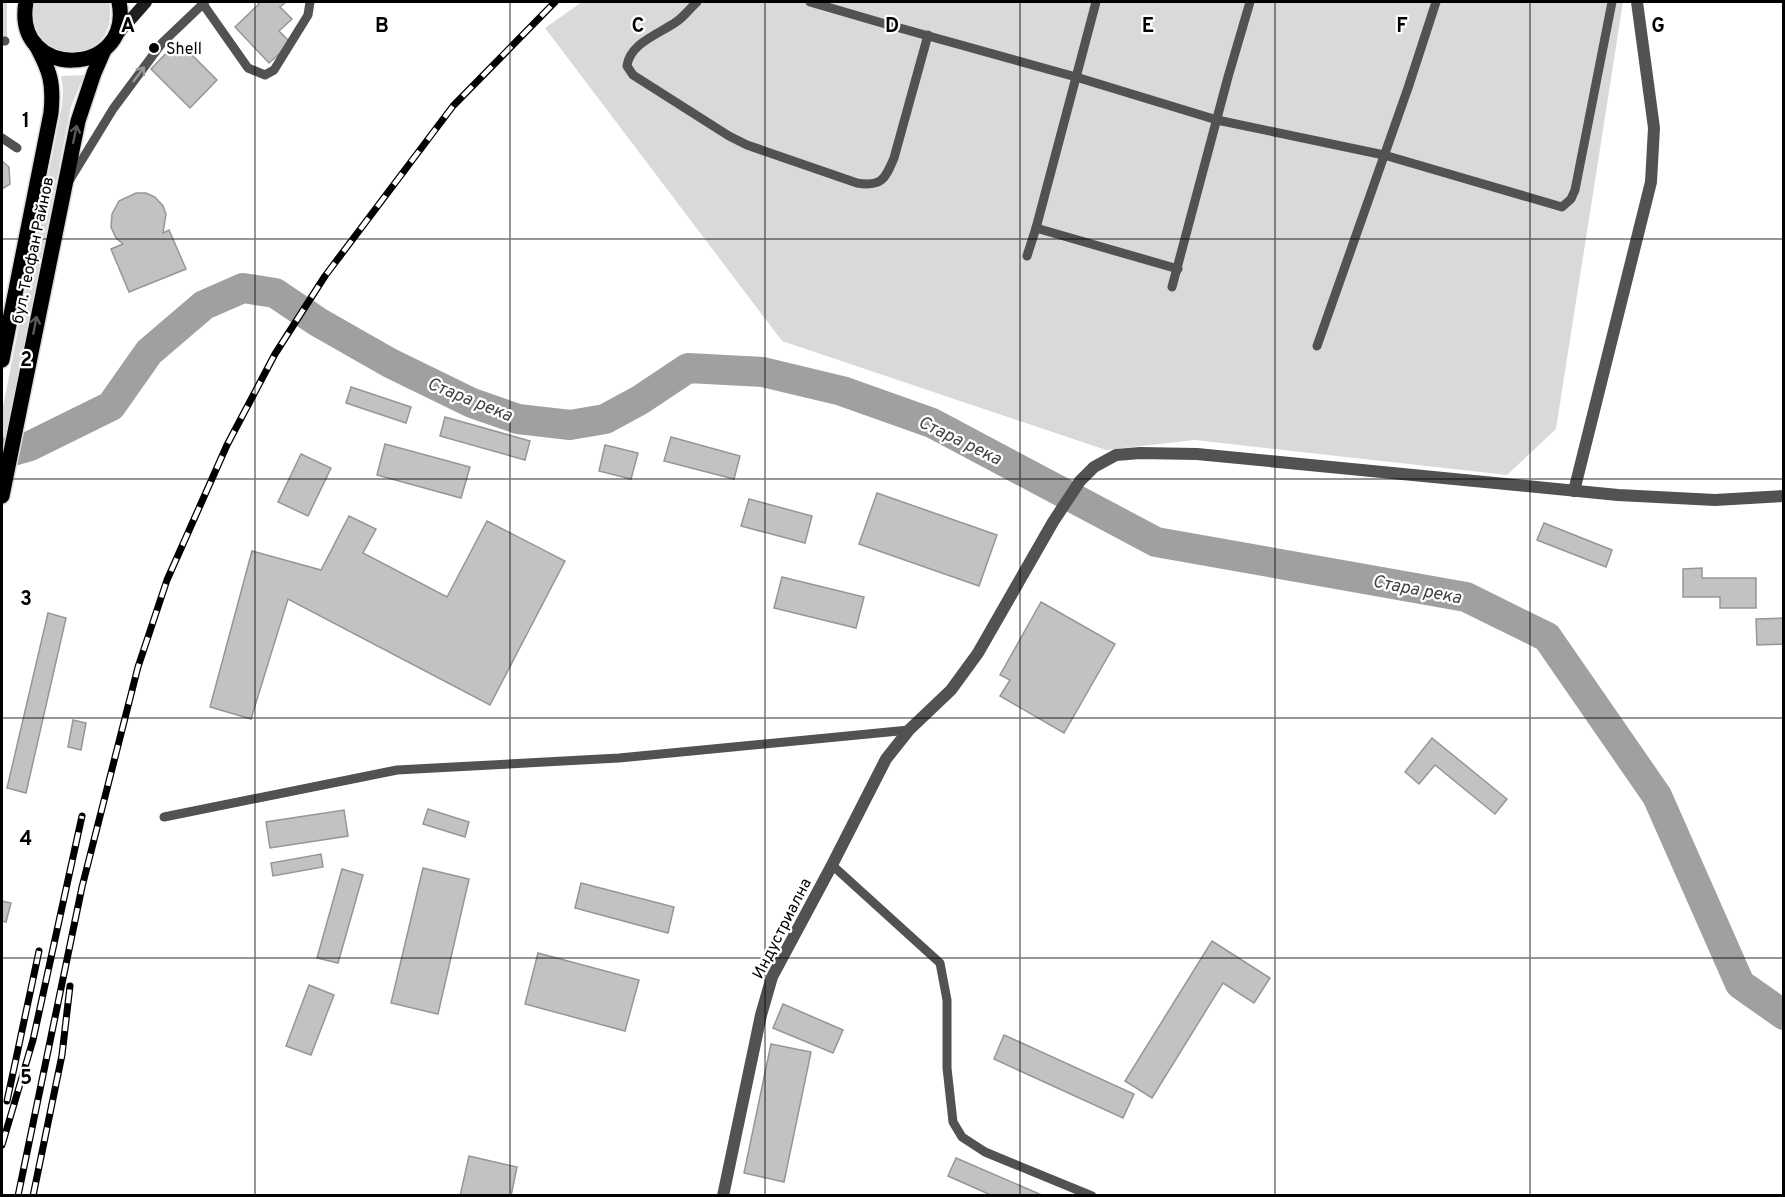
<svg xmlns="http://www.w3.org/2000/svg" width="1785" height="1197" viewBox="0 0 1785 1197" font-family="Overpass,sans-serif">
<rect width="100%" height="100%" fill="#fff"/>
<g fill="#d9d9d9">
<polygon points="2,2 7,2 7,37 2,36"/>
<path d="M35 2H109C122 70 21 68 35 2Z"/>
<polygon points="582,2 1623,2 1556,429 1507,475 1195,440 1106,450 782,341 545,28"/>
<polygon points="86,75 80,85 71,107 2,456 2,412 62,105 63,89 61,76"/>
</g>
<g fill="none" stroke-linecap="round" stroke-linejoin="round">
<polyline stroke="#a0a0a0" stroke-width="30" points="2,454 30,446 111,406 149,352 204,305 243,288 275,293 318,322 390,363 472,403 518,419 570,425 605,419 640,400 688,368 763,372 842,391 932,423 1156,542 1466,597 1547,637 1657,796 1740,984 1784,1015"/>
</g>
<g fill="#c2c2c2" stroke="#969696" stroke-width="1.5">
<polygon points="257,2 286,2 280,7 292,19 279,31 291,43 269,63 235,27 259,4"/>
<polygon points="178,41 217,80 190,108 151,69"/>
<polygon points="2,161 9,167 10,184 2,189"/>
<polygon points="136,193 146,193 155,197 163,206 166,214 163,233 169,230 186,269 129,292 111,249 123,244 116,238 111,227 112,214 119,201"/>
<polygon points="351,387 411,407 406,423 346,403"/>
<polygon points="445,417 530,441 525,460 440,436"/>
<polygon points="671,437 740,456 734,479 664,461"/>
<polygon points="385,444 470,467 461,498 377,475"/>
<polygon points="605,445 638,453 631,479 599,471"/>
<polygon points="301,454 331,468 308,516 278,502"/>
<polygon points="877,493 997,535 979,586 859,544"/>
<polygon points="749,499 812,516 805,543 741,526"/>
<polygon points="349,516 376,529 363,553 447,597 487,521 565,561 490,705 288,599 251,719 210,707 252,551 321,570"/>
<polygon points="1544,523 1612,550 1606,567 1537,540"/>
<polygon points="1702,568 1702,578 1756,578 1756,608 1720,608 1720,597 1683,597 1683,569"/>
<polygon points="782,577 864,597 856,628 774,608"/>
<polygon points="1041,602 1115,644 1064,733 1000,696 1010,680 1000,675"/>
<polygon points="48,613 66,618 26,793 7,788"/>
<polygon points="1784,618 1784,644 1757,645 1756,619"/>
<polygon points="73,720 86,723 81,750 68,747"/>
<polygon points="1432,738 1507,799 1495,814 1435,765 1419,784 1405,772"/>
<polygon points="428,809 469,822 465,837 423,824"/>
<polygon points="344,810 348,836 270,848 266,822"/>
<polygon points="321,854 323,867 273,876 271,863"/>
<polygon points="423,868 469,879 438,1014 391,1003"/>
<polygon points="342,869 363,875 338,963 317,958"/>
<polygon points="581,883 674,907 668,933 575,908"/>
<polygon points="2,901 11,903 6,922 2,921"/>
<polygon points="1212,941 1270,978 1254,1003 1223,983 1152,1098 1125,1081"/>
<polygon points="538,953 639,980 625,1031 525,1004"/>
<polygon points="309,985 334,995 311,1055 286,1046"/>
<polygon points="783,1004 843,1030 833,1053 773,1028"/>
<polygon points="1004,1035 1134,1094 1123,1118 994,1059"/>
<polygon points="771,1044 811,1052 784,1182 744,1173"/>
<polygon points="469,1156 517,1167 511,1196 460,1196"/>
<polygon points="956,1158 1044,1196 993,1196 948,1176"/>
</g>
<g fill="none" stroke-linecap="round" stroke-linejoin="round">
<defs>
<g id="primary">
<path d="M26 2C12 81 134 78 119 2"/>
<path d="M2 360 51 113C54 83 50 71 36 45"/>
<polyline points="2,496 78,121 94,73 104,50"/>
</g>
</defs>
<use href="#primary" stroke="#dbdbdb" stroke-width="18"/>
<g stroke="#525252" stroke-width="9">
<path d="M697 2C690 8 684 17 676 22 659 34 630 43 627 66L633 75 729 136 747 145 857 183C882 187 885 179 894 158L928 35"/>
<polyline points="810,2 889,25 1076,77 1217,120 1384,155 1562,207 1571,199 1575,190 1612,2"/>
<polyline points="203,4 248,68 265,75 274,70 308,15 310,2"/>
<polyline points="2,41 5,41"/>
<polyline points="2,138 17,148"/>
<polyline points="69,181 113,109 162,43 205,2"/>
<polyline points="1036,228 1178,269"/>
<polyline points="1027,256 1036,228 1096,2"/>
<polyline points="1172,287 1228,77 1250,2"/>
<polyline points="1317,346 1408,88 1436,2"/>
<polyline points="164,817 397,770 619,758 909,730"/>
<polyline points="832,865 940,963 947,1000 947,1068 953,1122 962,1137 985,1152 1092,1196"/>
</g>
<g stroke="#525252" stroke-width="12">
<polyline points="1574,491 1651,182 1654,128 1637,2"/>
<polyline points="723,1196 761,1015 772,977 832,865 886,759 909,730 951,690 978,653 1053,522 1080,481 1094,467 1116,455 1140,453 1197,454 1618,495 1715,500 1784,496"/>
</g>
<polyline stroke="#1f1f1f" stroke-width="12" points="116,36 146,2"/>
<use href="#primary" stroke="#000" stroke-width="15"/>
<defs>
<g id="rail">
<polyline points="7,1101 39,951"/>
<polyline points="2,1145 33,1040 82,816"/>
<polyline points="18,1196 82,887 138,667 167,580 227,445 275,354 325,276 453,106 555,2"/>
<polyline points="33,1196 62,1055 70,986"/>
</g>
</defs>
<use href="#rail" stroke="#000" stroke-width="7"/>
<use href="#rail" stroke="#fff" stroke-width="4.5" stroke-dasharray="14" stroke-linecap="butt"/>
</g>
<defs><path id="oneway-shaft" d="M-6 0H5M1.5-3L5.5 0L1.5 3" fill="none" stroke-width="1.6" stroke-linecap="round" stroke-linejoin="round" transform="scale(1.5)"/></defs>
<use stroke="#979797" href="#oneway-shaft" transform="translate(139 74) rotate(-53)"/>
<g stroke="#595959">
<use href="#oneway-shaft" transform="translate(75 134) rotate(-78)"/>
<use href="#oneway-shaft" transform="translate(35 325) rotate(-79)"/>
</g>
<path fill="none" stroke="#000" stroke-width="1.5" stroke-opacity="0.55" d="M255 2V1196M510 2V1196M765 2V1196M1020 2V1196M1275 2V1196M1530 2V1196M2 239H1784M2 479H1784M2 718H1784M2 958H1784"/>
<circle fill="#000" stroke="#fff" stroke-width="2" cx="154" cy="48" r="6"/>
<g text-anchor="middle" stroke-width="4.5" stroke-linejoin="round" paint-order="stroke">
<g font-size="16" fill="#000" stroke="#fff" text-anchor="start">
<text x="166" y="54">Shell</text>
</g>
<g font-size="16" fill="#000" stroke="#fff">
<text transform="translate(32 250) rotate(-78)" y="6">бул. Теофан Райнов</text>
<text transform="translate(781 928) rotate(-63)" y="6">Индустриална</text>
</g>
<g font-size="18" font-style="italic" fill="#414141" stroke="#fff">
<text transform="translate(470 399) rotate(22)" y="6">Стара река</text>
<text transform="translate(960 440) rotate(26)" y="6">Стара река</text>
<text transform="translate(1417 589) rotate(11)" y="6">Стара река</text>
</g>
</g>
<g font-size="20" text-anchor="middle" font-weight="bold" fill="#000" stroke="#fff" stroke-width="4.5" stroke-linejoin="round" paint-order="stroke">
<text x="128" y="32">A</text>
<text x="382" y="32">B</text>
<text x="638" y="32">C</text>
<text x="892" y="32">D</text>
<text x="1148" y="32">E</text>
<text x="1402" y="32">F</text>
<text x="1658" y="32">G</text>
<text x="26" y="127">1</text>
<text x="26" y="366">2</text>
<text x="26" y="605">3</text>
<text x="26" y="845">4</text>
<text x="26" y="1084">5</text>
</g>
<rect width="1785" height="1197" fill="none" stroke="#000000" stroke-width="6"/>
</svg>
